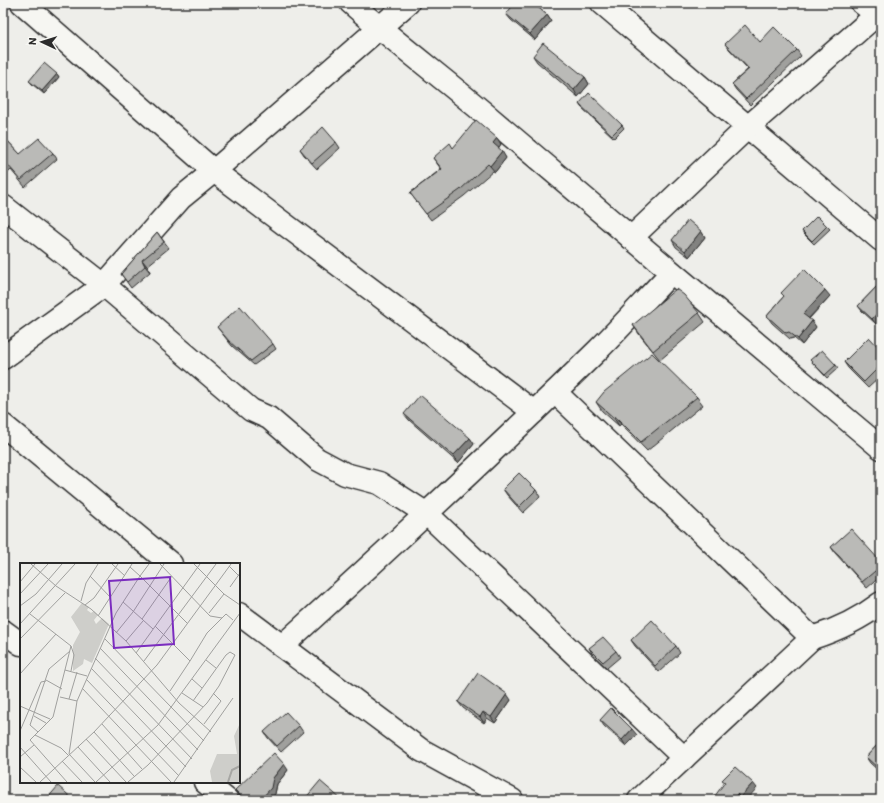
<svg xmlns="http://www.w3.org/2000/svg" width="884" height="803" viewBox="0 0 884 803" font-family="Itim,sans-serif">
<rect width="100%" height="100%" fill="#eeeeea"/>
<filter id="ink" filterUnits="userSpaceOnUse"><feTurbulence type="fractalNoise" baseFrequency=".025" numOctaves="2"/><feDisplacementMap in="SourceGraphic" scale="8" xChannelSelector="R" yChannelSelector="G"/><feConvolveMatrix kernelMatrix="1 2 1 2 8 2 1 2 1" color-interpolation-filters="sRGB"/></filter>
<g filter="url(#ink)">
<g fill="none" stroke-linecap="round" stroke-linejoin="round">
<defs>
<g id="minor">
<polyline points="22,3 214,171 534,412"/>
<path d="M351 3C396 43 444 79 490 118 620 229 750 338 881 448"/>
<polyline points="602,3 881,240"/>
<polyline points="862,3 881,18"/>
<polyline points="3,206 104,285 251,410 269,418 317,459 345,474 379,483 427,514 684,758"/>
<polyline points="631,238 748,127 881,11"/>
<polyline points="3,358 104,285 181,198 214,171 408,3"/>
<polyline points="555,392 812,638"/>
<polyline points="3,425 171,564"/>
<polyline points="239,614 421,750 512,800"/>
<polyline points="3,631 21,644"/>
<path d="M282 646C389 549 495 451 598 350 623 325 647 298 671 273"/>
<polyline points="205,782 227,800"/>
<path d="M639 800 812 638C837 630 860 619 881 603"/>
</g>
</defs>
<use href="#minor" stroke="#2b2b2b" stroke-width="25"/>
<use href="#minor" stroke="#f6f6f2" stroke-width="22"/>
</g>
<g fill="#a0a09d" stroke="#2b2b2b">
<polygon points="514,3 533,3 547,15 551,21 535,40 511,20 506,14 515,4"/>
<polygon points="760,42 797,50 801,56 750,105 736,90 732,84 748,69 730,50 725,44"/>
<polygon points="533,56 585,77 589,84 578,97 537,62"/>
<polygon points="57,74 59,77 44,94 32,84 29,81"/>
<polygon points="579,104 622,125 624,128 614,138 581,107"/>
<polygon points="3,136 20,154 53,153 57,159 25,187 11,170 3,177"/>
<polygon points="497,138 501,144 498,148 506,158 495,172 493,171 464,196 431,220 410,193 441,169 433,158 453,148"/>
<polygon points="336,142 340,148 317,169 304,155 300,149"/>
<polygon points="827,226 830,229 814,244 804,234 802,231"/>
<polygon points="701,231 705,237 689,257 676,247 672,240"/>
<polygon points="157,232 169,248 147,266 150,272 131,288 121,274"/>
<polygon points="881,282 876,324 862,311 858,306"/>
<polygon points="781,293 830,296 809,319 816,327 802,345 794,338 790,339 772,323 767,316 784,296"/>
<polygon points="699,313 705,322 660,360 639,334 633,325"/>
<polygon points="217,327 273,344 276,349 254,365 232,346"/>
<polygon points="881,350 881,376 868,388 848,368 844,362"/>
<polygon points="810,360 836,365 838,368 827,378"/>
<polygon points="697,397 703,405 647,451 621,424 619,426 602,411 596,402"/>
<polygon points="404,414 470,438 474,444 458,463 409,420"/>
<polygon points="503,489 536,490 540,497 523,513 507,495"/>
<polygon points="831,547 881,562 881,576 867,588 835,553"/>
<polygon points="631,640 676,646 680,653 659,672 635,646"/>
<polygon points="589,648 616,651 620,657 607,668 593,655"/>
<polygon points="511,700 495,723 487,718 484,723 463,708 458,702"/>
<polygon points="600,720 637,735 626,746 604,726"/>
<polygon points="299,726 303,732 281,752 268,738 264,732"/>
<polygon points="881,741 881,773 870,763 866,757"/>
<polygon points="288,770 277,784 275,794 270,800 243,800 235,790"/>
</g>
<g fill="#828280" stroke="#2b2b2b">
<polygon points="547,15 551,21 535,40 530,34"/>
<polygon points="57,74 59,77 44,94 42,91"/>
<polygon points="585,77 589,84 578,97 574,90"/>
<polygon points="497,138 501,144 498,149 493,143"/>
<polygon points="502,151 506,158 495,172 490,166"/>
<polygon points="701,231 705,237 689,257 685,251"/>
<polygon points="142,260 147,266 150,272 145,266"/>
<polygon points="825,290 830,296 807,320 803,314"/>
<polygon points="881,309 881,318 876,324 872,319"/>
<polygon points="812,321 816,327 802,345 798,339"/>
<polygon points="615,416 621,424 619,426 614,418"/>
<polygon points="470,438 474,444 458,463 453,456"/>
<polygon points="507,694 511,700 495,723 491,717"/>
<polygon points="483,712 487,718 484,723 480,717"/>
<polygon points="632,729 637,735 626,746 622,740"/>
<polygon points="284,764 288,770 277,784 275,794 270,800 260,800 273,778"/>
<polygon points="753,783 757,788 746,800 742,800 740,797"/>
<polygon points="737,794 741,799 740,800 732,800"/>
</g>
<g fill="#babab7" stroke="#2b2b2b">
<polygon points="515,3 533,3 547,15 530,34 506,14"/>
<polygon points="745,25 760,42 774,27 797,50 746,99 732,84 749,69 725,44"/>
<polygon points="543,43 585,77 574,90 533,56"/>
<polygon points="44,63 57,74 42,91 29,81"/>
<polygon points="589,93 622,125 612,135 579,104"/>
<polygon points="476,120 497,138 493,143 502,151 490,166 488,164 460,190 426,214 410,193 442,169 433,158 450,143 453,148"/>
<polygon points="323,127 336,142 312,163 300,149"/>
<polygon points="3,136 20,154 39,138 53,153 21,180 7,164 3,167"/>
<polygon points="817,216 827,226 812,241 802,231"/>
<polygon points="688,220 701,231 685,251 672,240"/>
<polygon points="157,232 164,242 142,260 145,266 127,282 121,274"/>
<polygon points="804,269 825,290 803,314 812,321 798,339 789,332 786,333 767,316 784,296 781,293"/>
<polygon points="881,282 881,309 872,319 858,306"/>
<polygon points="676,289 684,295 699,313 653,351 633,325"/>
<polygon points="240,306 273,344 251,361 229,341 217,327"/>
<polygon points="869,337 881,350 881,365 864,382 844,362"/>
<polygon points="822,350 836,365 825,375 810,360"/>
<polygon points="652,353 697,397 641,442 615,416 614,418 596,402 604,392"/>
<polygon points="420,395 470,438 453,456 404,414"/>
<polygon points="519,473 536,490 519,507 503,489"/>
<polygon points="851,529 881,562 881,566 862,582 831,547"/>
<polygon points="652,620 676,646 655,666 631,640"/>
<polygon points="603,637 616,651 603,662 589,648"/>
<polygon points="478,673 507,694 491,717 483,712 480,717 458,702"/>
<polygon points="611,708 632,729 622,740 600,720"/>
<polygon points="286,712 299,726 277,746 264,732"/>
<polygon points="881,741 881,771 866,757"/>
<polygon points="274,753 284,764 273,778 271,788 260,800 245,800 235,790"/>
<polygon points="735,767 753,783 740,797 737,794 732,800 712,800 725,782 722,780"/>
<polygon points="320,781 342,800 304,800"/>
<polygon points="58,786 74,800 46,800"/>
</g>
</g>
<g transform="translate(20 563)">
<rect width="220" height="220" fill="#eeeeea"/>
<path d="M62 40 69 44 67 47 71 50 74 48 78 52 74 57 76 61 82 55 89 61 72 100 64 96 63 101 53 108V82L60 69 51 54ZM220 160V219H192L190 208 197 191H217L214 173Z" fill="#cececa"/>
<path fill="none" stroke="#a6a6a3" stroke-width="2" d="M208 219 212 207 220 203"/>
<path fill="none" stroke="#a0a09e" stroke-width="1" d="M11 1 36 23 71 46 106 78 159 140 191 169M92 1 105 13M129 1 120 13 167 60M140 1 190 53 202 55 206 51 213 57M174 1 204 31 220 42M209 3 219 13M70 13 91 35M0 19 15 1M210 24 220 10M0 31 28 1M61 38 66 20 78 1M103 39 133 66M65 42 74 35 98 1M0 43 16 31 42 1M189 50 204 31M10 51 51 83 33 154 10 177 47 219M78 53 110 4M122 56 152 13M0 61 55 1M135 63 170 98 150 128M96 70 113 49 144 1M0 76 45 30M85 76 184 178M106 78 123 58M80 85 178 187M116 90 180 1M75 95 172 196M186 97 196 105M124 98 196 1M170 98 187 70 202 55M71 105 166 204M45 107 67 113M51 108 54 92 51 83M0 111 36 71M66 116 159 213M172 116 182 125M26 117 42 126M62 125 151 219M162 130 183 144M40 134 57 138M49 136 57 109M0 143 30 156M14 153 26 160M82 161 122 206M184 161 201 138 193 130M0 168 21 119 26 118M18 169 10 162 29 106 50 88M74 169 114 213M15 172 41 185 48 192M66 176 106 219M0 184 31 219M58 184 90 219M0 194 14 182M42 198 62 219M0 204 16 219M20 219 74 169 137 102 211 1M75 219 49 191 57 138 96 50 120 13 110 4 112 1M76 219 138 162 220 50M108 219 128 202 187 140 199 123 215 92 210 89 206 92 173 138M154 219 213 135"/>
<path fill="#7b2cbf" fill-opacity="0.15" stroke="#7b2cbf" stroke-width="2" d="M150 14 154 81 94 85 89 18Z"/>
<rect width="220" height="220" fill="none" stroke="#2b2b2b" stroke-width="2"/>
</g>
<rect width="884" height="803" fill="none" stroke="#f6f6f2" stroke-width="16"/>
<rect x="8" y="8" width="868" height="787" fill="none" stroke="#2b2b2b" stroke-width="1.5" filter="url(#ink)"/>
<g transform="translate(42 42) rotate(274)" stroke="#f6f6f2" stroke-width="3" paint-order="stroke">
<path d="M0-3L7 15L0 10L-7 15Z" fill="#2b2b2b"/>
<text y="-6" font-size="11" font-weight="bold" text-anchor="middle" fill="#2b2b2b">N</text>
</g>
</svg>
